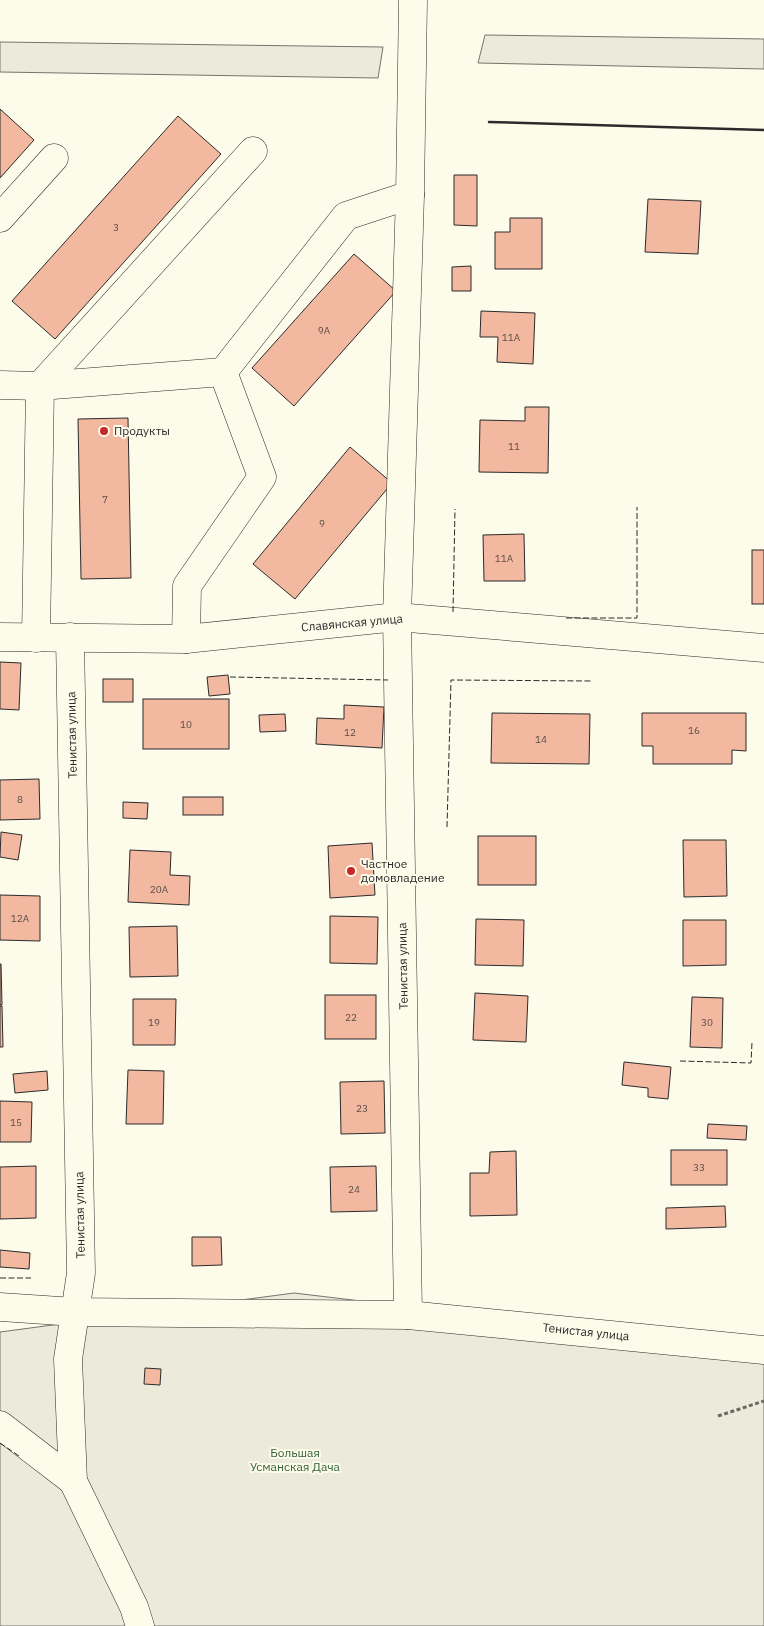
<svg xmlns="http://www.w3.org/2000/svg" width="764" height="1626" viewBox="0 0 764 1626" font-family="'IBM Plex Sans',sans-serif">
<rect width="100%" height="100%" fill="#fdfbea"/>
<g fill="#ecebdb" stroke="#74746e">
<polygon points="485,35 764,39 764,69 478,63"/>
<polygon points="0,42 383,47 378,78 0,72"/>
<polygon points="294,1293 764,1349 764,1626 0,1626 0,1332"/>
</g>
<g fill="#f2b8a0" stroke="#2b2b2b">
<polygon points="0,109 34,140 0,178"/>
<polygon points="178,116 221,154 55,339 12,301"/>
<polygon points="454,175 477,175 477,226 454,225"/>
<polygon points="648,199 701,201 698,254 645,252"/>
<polygon points="510,218 542,218 542,269 495,269 495,232 510,232"/>
<polygon points="354,254 396,291 294,406 252,368"/>
<polygon points="471,266 471,291 452,291 452,267"/>
<polygon points="481,311 535,313 533,364 497,362 498,337 480,337"/>
<polygon points="525,407 549,407 548,473 479,472 480,420 525,421"/>
<polygon points="128,418 131,578 81,579 78,419"/>
<polygon points="350,447 392,483 295,599 253,564"/>
<polygon points="524,534 525,581 484,581 483,535"/>
<rect x="752" y="550" width="12" height="54"/>
<polygon points="0,662 21,663 19,710 0,709"/>
<polygon points="228,675 230,694 209,696 207,677"/>
<rect x="103" y="679" width="30" height="23"/>
<rect x="143" y="699" width="86" height="50"/>
<polygon points="344,705 384,707 382,748 316,744 317,718 344,719"/>
<polygon points="492,713 590,714 589,764 491,763"/>
<polygon points="642,713 746,713 746,751 732,750 732,764 653,764 653,746 642,746"/>
<polygon points="285,714 286,731 260,732 259,715"/>
<polygon points="39,779 40,819 0,820 0,780"/>
<rect x="183" y="797" width="40" height="18"/>
<polygon points="123,802 148,803 147,819 123,818"/>
<polygon points="1,832 22,835 18,860 0,857"/>
<rect x="478" y="836" width="58" height="49"/>
<polygon points="683,840 726,840 727,896 684,897"/>
<polygon points="372,843 375,895 330,898 328,846"/>
<polygon points="130,850 171,852 170,875 190,876 189,905 128,902"/>
<polygon points="0,895 40,896 40,941 0,940"/>
<polygon points="330,916 378,917 377,964 330,963"/>
<polygon points="476,919 524,920 523,966 475,965"/>
<polygon points="683,920 726,920 726,965 683,966"/>
<polygon points="177,926 178,976 130,977 129,927"/>
<polygon points="0,964 1,964 2,1005 0,1005"/>
<polygon points="475,993 528,996 526,1042 473,1040"/>
<rect x="325" y="995" width="51" height="44"/>
<polygon points="692,997 723,998 722,1048 690,1047"/>
<polygon points="133,999 176,999 175,1045 133,1045"/>
<polygon points="0,1006 2,1006 3,1047 0,1047"/>
<polygon points="624,1062 671,1067 668,1099 648,1097 648,1088 622,1085"/>
<polygon points="128,1070 164,1071 163,1124 126,1124"/>
<polygon points="47,1071 48,1090 15,1093 13,1074"/>
<polygon points="384,1081 385,1133 341,1134 340,1082"/>
<polygon points="0,1101 32,1102 31,1142 0,1142"/>
<polygon points="708,1124 747,1126 746,1140 707,1138"/>
<rect x="671" y="1150" width="56" height="35"/>
<polygon points="516,1151 517,1215 470,1216 470,1173 489,1173 490,1152"/>
<polygon points="36,1166 36,1218 0,1219 0,1167"/>
<polygon points="376,1166 377,1211 331,1212 330,1167"/>
<polygon points="725,1206 726,1227 666,1229 666,1208"/>
<polygon points="192,1237 221,1237 222,1265 192,1266"/>
<polygon points="0,1250 30,1253 29,1269 0,1267"/>
<polygon points="145,1368 161,1369 160,1385 144,1384"/>
</g>
<g fill="none" stroke-linecap="round" stroke-linejoin="round">
<defs>
<g id="minor">
<polyline points="0,218 54,158"/>
<polyline points="0,385 40,386 223,372 346,216 410,195"/>
<polyline points="0,637 186,639 397,617 764,648"/>
<polyline points="36,638 40,386 253,151"/>
<polyline points="186,639 187,586 262,477 223,372"/>
<polyline points="0,1307 75,1312 408,1315 764,1350"/>
<polyline points="408,1315 397,617 410,195 413,0"/>
<polyline points="0,1425 73,1481 68,1359 81,1273 70,637"/>
<polyline points="73,1481 134,1607 140,1626"/>
</g>
</defs>
<use href="#minor" stroke="#2b2b2b" stroke-width="29"/>
<polyline stroke="#6a6964" stroke-width="3" stroke-dasharray="4 2.5" stroke-linecap="butt" points="718,1416 764,1401"/>
<use href="#minor" stroke="#fdfbea" stroke-width="28"/>
<g stroke="#2b2b2b" stroke-width="1" stroke-dasharray="6 2.5" stroke-linecap="butt">
<polyline points="453,612 455,509"/>
<polyline points="566,618 637,618 637,507"/>
<polyline points="230,677 388,680"/>
<polyline points="447,827 451,680 592,681"/>
<polyline points="680,1061 751,1063 752,1042"/>
<polyline points="0,1278 31,1278"/>
<polyline points="0,1443 19,1456"/>
</g>
<polyline stroke="#2b2b2b" stroke-width="2.5" points="489,122 764,130"/>
</g>
<g fill="#c62828" stroke="#fdfbea" stroke-width="2">
<circle cx="104" cy="431" r="5"/>
<circle cx="351" cy="871" r="5"/>
</g>
<g text-anchor="middle" stroke-width="4" stroke-linejoin="round" paint-order="stroke">
<g font-size="10" fill="#5d4e48">
<text x="116" y="231">3</text>
<text x="324" y="334">9А</text>
<text x="511" y="341">11А</text>
<text x="514" y="450">11</text>
<text x="105" y="503">7</text>
<text x="322" y="527">9</text>
<text x="504" y="562">11А</text>
<text x="186" y="728">10</text>
<text x="694" y="734">16</text>
<text x="350" y="736">12</text>
<text x="541" y="743">14</text>
<text x="20" y="803">8</text>
<text x="159" y="893">20А</text>
<text x="20" y="922">12А</text>
<text x="351" y="1021">22</text>
<text x="154" y="1026">19</text>
<text x="707" y="1026">30</text>
<text x="362" y="1112">23</text>
<text x="16" y="1126">15</text>
<text x="699" y="1171">33</text>
<text x="354" y="1193">24</text>
</g>
<g font-size="12" fill="#2b2b2b" stroke="#fdfbea" text-anchor="start">
<text x="114" y="435">Продукты</text>
<text x="361" y="868">Частное<tspan x="361" dy="14">домовладение</tspan></text>
</g>
<g font-size="12" fill="#2b2b2b" stroke="#fdfbea">
<text transform="translate(352 623) rotate(-5)" y="4">Славянская улица</text>
<text transform="translate(72 735) rotate(-91)" y="4">Тенистая улица</text>
<text transform="translate(403 966) rotate(-91)" y="4">Тенистая улица</text>
<text transform="translate(80 1215) rotate(-91)" y="4">Тенистая улица</text>
<text transform="translate(586 1332) rotate(6)" y="4">Тенистая улица</text>
</g>
<g font-size="12" fill="#34623c" stroke="#fdfbea">
<text x="295" y="1457">Большая<tspan x="295" dy="14">Усманская Дача</tspan></text>
</g>
</g>
</svg>
